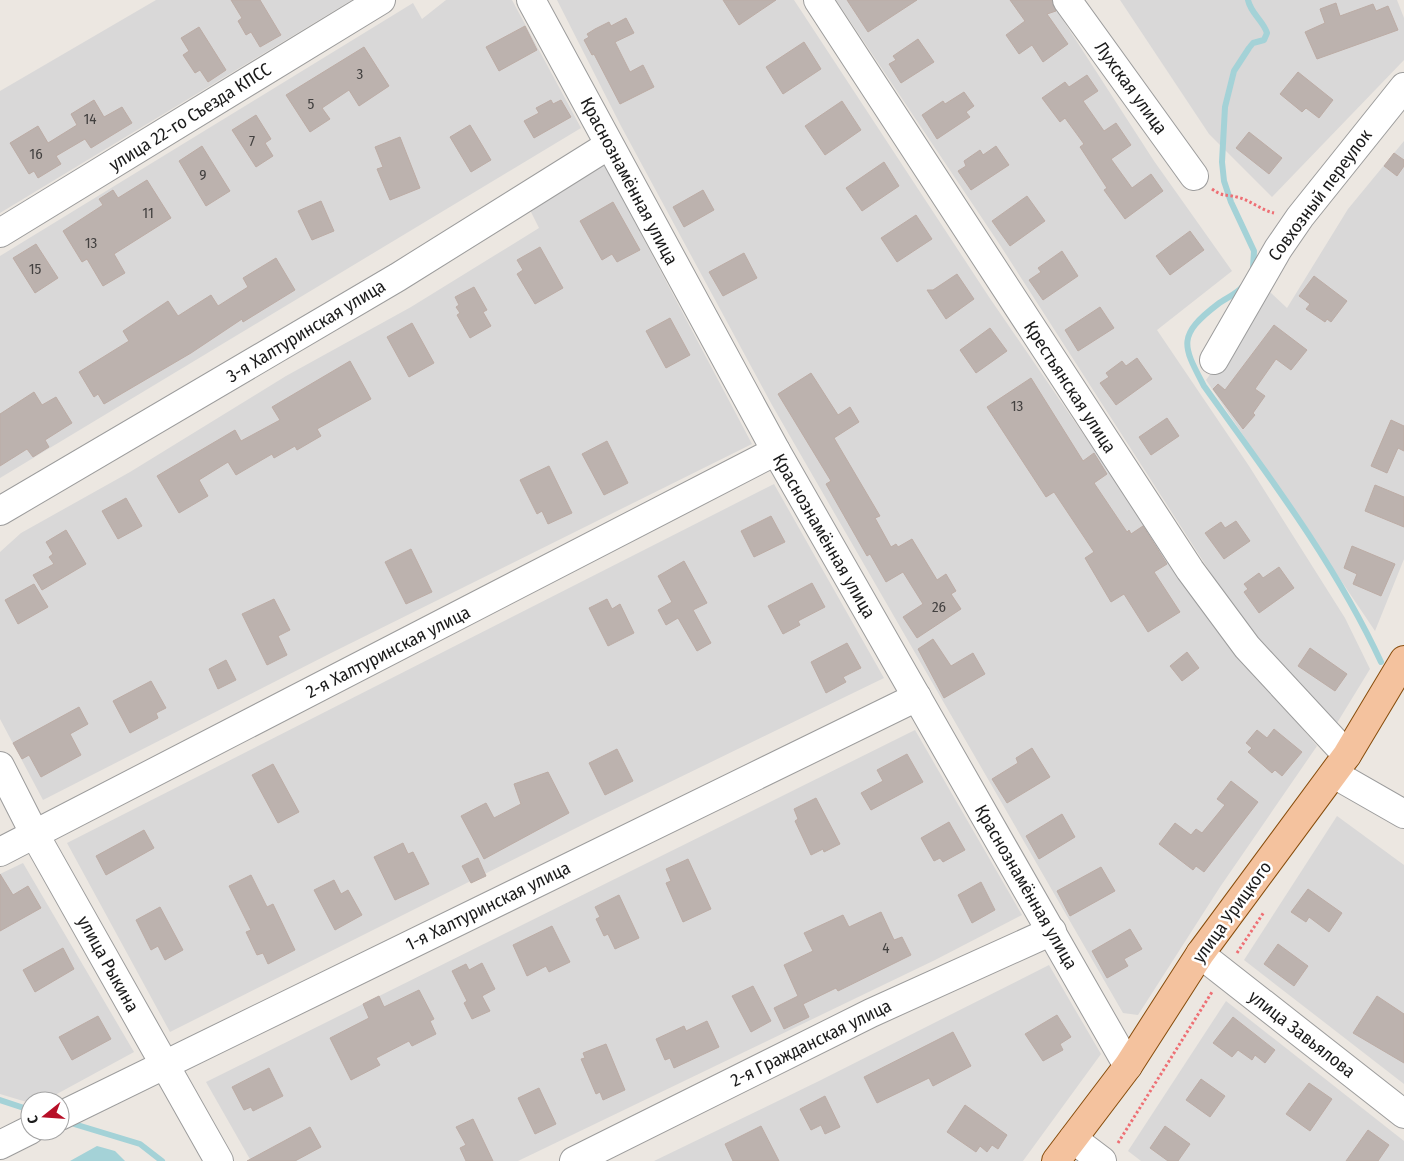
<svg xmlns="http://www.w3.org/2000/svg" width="1404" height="1161" viewBox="0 0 1404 1161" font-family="'Fira Sans Condensed',sans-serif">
<rect width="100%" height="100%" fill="#ece7e1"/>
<g fill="#d9d8d8">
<polygon points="156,0 352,0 0,213 0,91"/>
<polygon points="446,0 512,0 581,128 0,478 0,256 413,3 422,19"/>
<polygon points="557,0 794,0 989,297 1213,623 1317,746 1220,887 1138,1015 1123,1013 772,405 621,126"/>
<polygon points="836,0 1050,0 1154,161 1232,271 1157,330 1249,466 1345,618 1370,669 1337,723 1257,645 1000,245"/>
<polygon points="1120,0 1397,0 1404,18 1404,60 1272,197 1209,134"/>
<polygon points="1404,141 1404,559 1375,631 1206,380 1270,292 1287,308 1348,209"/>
<polygon points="604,164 752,444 331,653 43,800 0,719 0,552 21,533 130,472 286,376 411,307 539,228 529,208"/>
<polygon points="774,484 884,678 596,818 170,1032 67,843"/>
<polygon points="915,730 1022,915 935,960 518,1161 251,1161 206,1082"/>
<polygon points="1337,816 1404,865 1404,1084 1244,960"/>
<polygon points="23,863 134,1052 44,1101 30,1101 30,1103 0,1094 0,874"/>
<polygon points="1049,965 1101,1054 1023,1161 654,1161 819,1081"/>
<polygon points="1226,1001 1404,1141 1404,1161 1141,1161 1128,1151"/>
</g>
<polygon fill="#a4d2d7" points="97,1146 115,1151 125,1161 70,1161"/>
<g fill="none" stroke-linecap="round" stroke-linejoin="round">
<g stroke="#a4d2d7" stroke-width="6">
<path d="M1248 0C1251 14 1263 20 1267 33L1264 40 1253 43 1249 48 1234 71 1225 107 1222 162 1224 181 1231 202 1254 251 1253 269"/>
<path d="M1243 286C1237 294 1226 298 1218 304 1176 336 1183 346 1204 386 1268 475 1335 563 1381 662"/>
<polyline points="0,1100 30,1110"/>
<polyline points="74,1124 140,1144 162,1161"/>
</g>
</g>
<g fill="#bcb2ae" stroke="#bcaca5">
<polygon points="231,0 260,0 281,35 260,47 251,32 246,35 238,21 242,18"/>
<polygon points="723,0 776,0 739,25"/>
<polygon points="847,0 917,0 868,32"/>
<polygon points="1010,0 1052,0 1056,11 1047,14 1068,44 1043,62 1032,45 1019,54 1006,35 1025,21"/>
<polygon points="1336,3 1340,16 1373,4 1376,11 1388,6 1398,30 1317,59 1305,32 1325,23 1320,9"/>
<polygon points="626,18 634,33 615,42 630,72 643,65 654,87 620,104 594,54 592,55 584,40 589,37 587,34 595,29 609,22 611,26"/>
<polygon points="525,26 537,50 499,71 486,47"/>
<polygon points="199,27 226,70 208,82 200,70 195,73 183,55 189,51 181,38"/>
<polygon points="918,39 934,62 901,83 889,64 896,60 893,56"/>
<polygon points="804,42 821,69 783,94 766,67"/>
<polygon points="364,47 389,86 359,106 349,90 322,108 330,119 310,132 286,95"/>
<polygon points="1298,72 1333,100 1319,118 1306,108 1302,112 1280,94"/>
<polygon points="1087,75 1098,91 1083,101 1104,131 1116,123 1131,145 1111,159 1132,188 1151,174 1163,191 1125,219 1104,190 1107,188 1080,147 1084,144 1065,118 1060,122 1042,98 1065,82 1069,87"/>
<polygon points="964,92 974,106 966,112 970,117 937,139 922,115 943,101 945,104"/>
<polygon points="94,100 104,117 122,107 132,123 91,148 85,139 56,156 61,164 38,178 34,171 29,174 10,143 38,126 48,143 77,125 71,114"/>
<polygon points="551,100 553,104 561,100 571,117 534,138 524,121 539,113 536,108"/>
<polygon points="842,101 861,130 825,155 805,126"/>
<polygon points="256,115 271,139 265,143 273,156 256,167 232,130"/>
<polygon points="470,125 491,160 471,172 450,137"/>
<polygon points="1249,132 1282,158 1269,174 1236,148"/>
<polygon points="400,137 420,188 390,200 377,169 383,167 375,147"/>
<polygon points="202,146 230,191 206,206 179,161"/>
<polygon points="996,146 1009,165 971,190 958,171 966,166 964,161 980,150 983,155"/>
<polygon points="1394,153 1404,160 1404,166 1397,176 1384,166"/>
<polygon points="884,162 899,186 862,211 846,188"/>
<polygon points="147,180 171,218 114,254 125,273 103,286 87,259 82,262 63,231 103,205 99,199 113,190 118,198"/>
<polygon points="703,190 714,210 684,227 673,207"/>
<polygon points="1027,196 1045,221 1010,246 992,221"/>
<polygon points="321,201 334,231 312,240 298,211"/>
<polygon points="613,202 640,250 617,262 612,254 602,260 580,221"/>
<polygon points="916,215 932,239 897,262 881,238"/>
<polygon points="1190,231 1204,250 1170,275 1156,256"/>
<polygon points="36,244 58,278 35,293 13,258"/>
<polygon points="540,247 563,288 535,304 517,274 523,270 517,260"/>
<polygon points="1062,251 1078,276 1043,300 1029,280 1041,272 1038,268"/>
<polygon points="744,253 757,278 723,296 709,272"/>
<polygon points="276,258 295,290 243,322 242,319 191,353 104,404 98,394 94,397 79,372 129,341 123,331 168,301 178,316 211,295 218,306 248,287 243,278"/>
<polygon points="957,274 974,299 946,319 927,290 933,290"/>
<polygon points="1314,276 1347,301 1331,322 1327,319 1325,322 1306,309 1310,304 1299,296"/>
<polygon points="474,287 487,310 483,312 491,326 470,338 457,315 460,313 456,307 459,305 455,297"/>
<polygon points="1100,307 1114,328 1078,351 1065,330"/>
<polygon points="670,318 690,355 666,368 646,331"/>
<polygon points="412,323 434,363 409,377 387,337"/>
<polygon points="1274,325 1307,350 1291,370 1276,359 1255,389 1265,396 1253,413 1255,415 1243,429 1213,389 1218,384 1225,390"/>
<polygon points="990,328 1007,351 976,373 960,350"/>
<polygon points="1137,358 1152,379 1116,405 1100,383 1109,377 1106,373 1122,361 1126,366"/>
<polygon points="350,361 371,399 317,429 321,436 297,450 295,446 274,458 272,454 236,475 228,462 199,480 208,496 179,513 157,476 235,430 241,441 280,420 272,407"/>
<polygon points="811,373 838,415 850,407 859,422 834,438 880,516 875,518 891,547 896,544 898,547 912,539 937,580 946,574 956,591 951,594 961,609 917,638 903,617 923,604 903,572 886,582 870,554 867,556 826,484 831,481 778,394"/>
<polygon points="1031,378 1083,461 1094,453 1107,474 1094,483 1127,532 1129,530 1131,534 1143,526 1167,564 1154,572 1180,612 1148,632 1124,594 1111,602 1085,558 1094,552 1054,492 1046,497 987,407"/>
<polygon points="34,392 42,405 56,397 72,423 45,440 49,447 33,457 27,449 0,466 0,414"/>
<polygon points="1167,418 1179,436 1151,455 1139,437"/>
<polygon points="1391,420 1404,426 1404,451 1398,448 1387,473 1371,466"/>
<polygon points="607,441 628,483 604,495 582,454"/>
<polygon points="549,466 572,513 548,524 542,511 537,514 520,480"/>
<polygon points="1375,485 1404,497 1404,527 1365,511"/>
<polygon points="126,498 142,526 118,539 102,511"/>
<polygon points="771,516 785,542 754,557 741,531"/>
<polygon points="1236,521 1250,541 1224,559 1205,533 1221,522 1225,528"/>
<polygon points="66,530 86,564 42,590 33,575 54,564 49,557 53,554 46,542"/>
<polygon points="1352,546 1395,564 1381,596 1353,584 1357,574 1344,568"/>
<polygon points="411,549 432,592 406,604 385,562"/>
<polygon points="684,561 707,603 693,610 711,643 697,651 678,618 666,625 658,610 672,602 658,576"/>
<polygon points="1279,567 1294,588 1259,613 1244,592 1248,589 1244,584 1259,573 1263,578"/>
<polygon points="812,583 825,607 798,621 800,625 783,634 768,606"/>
<polygon points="34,584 48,607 18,624 5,600"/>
<polygon points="274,599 290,630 278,636 287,655 267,665 242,614"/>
<polygon points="607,599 612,609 620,604 634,633 608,646 589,608"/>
<polygon points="933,639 951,666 973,653 985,674 944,698 918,649"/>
<polygon points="847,643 861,668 843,677 846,682 826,693 811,662"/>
<polygon points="1310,648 1347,674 1335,691 1298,666"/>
<polygon points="1187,652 1199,668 1182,681 1170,666"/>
<polygon points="226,660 236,680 218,689 209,669"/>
<polygon points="151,681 166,708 156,713 158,718 130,733 113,701"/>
<polygon points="79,707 88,724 70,734 81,755 41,777 29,755 22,759 13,743"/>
<polygon points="1274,729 1302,752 1282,776 1275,770 1272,773 1248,752 1252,748 1246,743 1257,730 1267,738"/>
<polygon points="1032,748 1050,777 1007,803 992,779 1018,763 1016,758"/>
<polygon points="617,749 633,781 605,795 589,763"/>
<polygon points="907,754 923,782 871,810 861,793 883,781 877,770"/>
<polygon points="273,764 299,812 278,823 252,775"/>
<polygon points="548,772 569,813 484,859 461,816 486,803 494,818 521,804 514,784"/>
<polygon points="1231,781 1258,802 1204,872 1196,866 1193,870 1159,844 1175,823 1191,835 1196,829 1202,833 1225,805 1217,799"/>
<polygon points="816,798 840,844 824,852 823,849 811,855 795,821 798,819 794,809"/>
<polygon points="1062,814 1075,837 1039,859 1026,836"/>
<polygon points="949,822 965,850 943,862 940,858 934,861 921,838"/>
<polygon points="144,830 154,848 106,875 96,856"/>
<polygon points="403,843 408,854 413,852 429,884 395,900 374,857"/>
<polygon points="478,858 486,876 471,883 462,866"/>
<polygon points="688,859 711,909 683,922 666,883 671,881 666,869"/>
<polygon points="1101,867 1115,891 1070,916 1057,891"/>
<polygon points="0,874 13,895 28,886 41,908 0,931"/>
<polygon points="251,875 267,907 273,904 295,950 268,964 263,953 257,955 246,932 251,930 229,886"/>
<polygon points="334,880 341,894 348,890 362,915 335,930 314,890"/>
<polygon points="981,882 995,910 972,923 958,895"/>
<polygon points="1308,889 1342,913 1329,932 1309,917 1306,922 1291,912"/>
<polygon points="619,895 639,938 615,949 608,934 604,936 596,919 600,917 595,907"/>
<polygon points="160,907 183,950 165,960 158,946 151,950 136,920"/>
<polygon points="881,912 894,940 902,937 911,955 838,991 836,988 803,1004 809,1017 784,1029 774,1008 798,996 784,965 813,951 804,933 843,915 849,927"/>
<polygon points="552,926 570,962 549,972 546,966 527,976 513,945"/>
<polygon points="1130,929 1142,949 1124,959 1128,966 1107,978 1092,951"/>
<polygon points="1278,944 1308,966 1294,986 1264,964"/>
<polygon points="63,948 74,969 35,992 23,970"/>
<polygon points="482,963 495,989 482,996 490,1011 472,1019 464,1003 467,1001 452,971 466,964 469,970"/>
<polygon points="753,986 771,1021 751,1032 732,996"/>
<polygon points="419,990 434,1019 430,1021 436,1034 412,1046 409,1041 376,1058 380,1065 351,1080 330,1038 369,1018 363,1004 379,996 384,1007"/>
<polygon points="1377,996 1404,1014 1404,1063 1353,1033"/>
<polygon points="1057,1015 1071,1037 1060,1044 1063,1050 1043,1061 1025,1034"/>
<polygon points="98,1016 111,1039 72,1060 59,1037"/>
<polygon points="1233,1017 1275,1050 1265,1063 1255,1055 1252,1060 1238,1050 1232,1057 1213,1043"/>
<polygon points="707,1021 719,1047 674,1068 670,1058 665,1060 656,1039 684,1026 686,1031"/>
<polygon points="953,1032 971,1066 933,1086 929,1078 877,1103 864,1077"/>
<polygon points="606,1044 625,1090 603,1100 600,1092 596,1094 581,1059 585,1058 583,1053"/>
<polygon points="269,1068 283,1096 253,1111 251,1107 244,1110 232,1087"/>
<polygon points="1201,1079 1225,1096 1210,1117 1186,1100"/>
<polygon points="1309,1083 1332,1099 1310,1131 1286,1114"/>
<polygon points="539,1088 556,1124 535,1134 518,1098"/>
<polygon points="825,1096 840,1127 825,1134 821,1125 811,1130 800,1109"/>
<polygon points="965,1105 1007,1135 998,1149 992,1145 987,1152 980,1146 976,1152 947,1132"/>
<polygon points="473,1119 493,1161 466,1161 460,1148 466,1145 456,1127"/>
<polygon points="761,1126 779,1161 733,1161 725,1144"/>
<polygon points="1165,1126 1190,1144 1178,1161 1168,1161 1150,1148"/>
<polygon points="310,1127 321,1147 295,1161 247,1161"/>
<polygon points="1368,1130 1389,1145 1378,1161 1346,1161"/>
</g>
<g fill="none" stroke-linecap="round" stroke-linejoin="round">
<defs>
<g id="minor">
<polyline points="531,0 776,451 1128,1066"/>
<polyline points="818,0 1190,570 1247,647 1347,755"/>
<polyline points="1067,0 1194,176"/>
<polyline points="0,233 381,0"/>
<polyline points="1214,360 1278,249 1300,217 1404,87"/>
<polyline points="0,511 398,277 609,145"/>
<polyline points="0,766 35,835 219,1161"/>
<polyline points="1334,774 1404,814"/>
<polyline points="0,852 776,451"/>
<polyline points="1200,954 1404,1114"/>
<polyline points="60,1116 917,697"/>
<polyline points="1073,1139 1102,1161"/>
<polyline points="0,1145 30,1130"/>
<polyline points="574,1161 871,1013 1052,931"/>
</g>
<polyline id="major" points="1056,1161 1128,1066 1200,954 1347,755 1404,660"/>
</defs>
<use href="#minor" stroke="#9c9c9c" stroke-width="30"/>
<use href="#major" stroke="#874c0b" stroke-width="30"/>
<g stroke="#ee6f74" stroke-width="3" stroke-dasharray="2.5 2.5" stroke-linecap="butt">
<path d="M1212 189C1223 197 1225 194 1237 197 1250 200 1261 210 1274 213"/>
<polyline points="1237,953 1264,912"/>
<polyline points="1118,1143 1212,992"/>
</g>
<use href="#minor" stroke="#fff" stroke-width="28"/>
<use href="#major" stroke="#f4c29e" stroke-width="28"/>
</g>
<g text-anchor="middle" stroke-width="5" stroke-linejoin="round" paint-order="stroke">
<g font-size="15" fill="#434140">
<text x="360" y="79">3</text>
<text x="311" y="109">5</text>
<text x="90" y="124">14</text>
<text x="252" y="146">7</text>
<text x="36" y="159">16</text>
<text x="203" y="180">9</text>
<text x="148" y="218">11</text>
<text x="91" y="248">13</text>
<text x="35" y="274">15</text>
<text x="1017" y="411">13</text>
<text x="939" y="612">26</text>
<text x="886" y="953">4</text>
</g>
<g font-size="18" fill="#1b1b1b" stroke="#fff">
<text transform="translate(1131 88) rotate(54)" y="6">Лухская улица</text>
<text transform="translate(190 117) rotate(-32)" y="6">улица 22-го Съезда КПСС</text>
<text transform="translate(629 181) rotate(62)" y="6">Краснознамённая улица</text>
<text transform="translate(1320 195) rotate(-53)" y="6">Совхозный переулок</text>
<text transform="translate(306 331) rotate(-31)" y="6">3-я Халтуринская улица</text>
<text transform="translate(1070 387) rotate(57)" y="6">Крестьянская улица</text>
<text transform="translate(824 536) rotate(60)" y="6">Краснознамённая улица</text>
<text transform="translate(388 652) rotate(-27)" y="6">2-я Халтуринская улица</text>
<text transform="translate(1026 887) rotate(60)" y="6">Краснознамённая улица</text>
<text transform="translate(488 906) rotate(-26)" y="6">1-я Халтуринская улица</text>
<text transform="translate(1232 912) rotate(-54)" y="6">улица Урицкого</text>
<text transform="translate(108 964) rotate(61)" y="6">улица Рыкина</text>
<text transform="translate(1302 1034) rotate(38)" y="6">улица Завьялова</text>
<text transform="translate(811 1043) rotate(-26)" y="6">2-я Гражданская улица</text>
</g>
</g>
<g transform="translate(45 1116) rotate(253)"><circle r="24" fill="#ffffff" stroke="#a4a4a4"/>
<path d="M0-4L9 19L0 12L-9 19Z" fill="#b70f27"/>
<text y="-8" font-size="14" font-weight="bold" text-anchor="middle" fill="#1b1b1b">С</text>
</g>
</svg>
